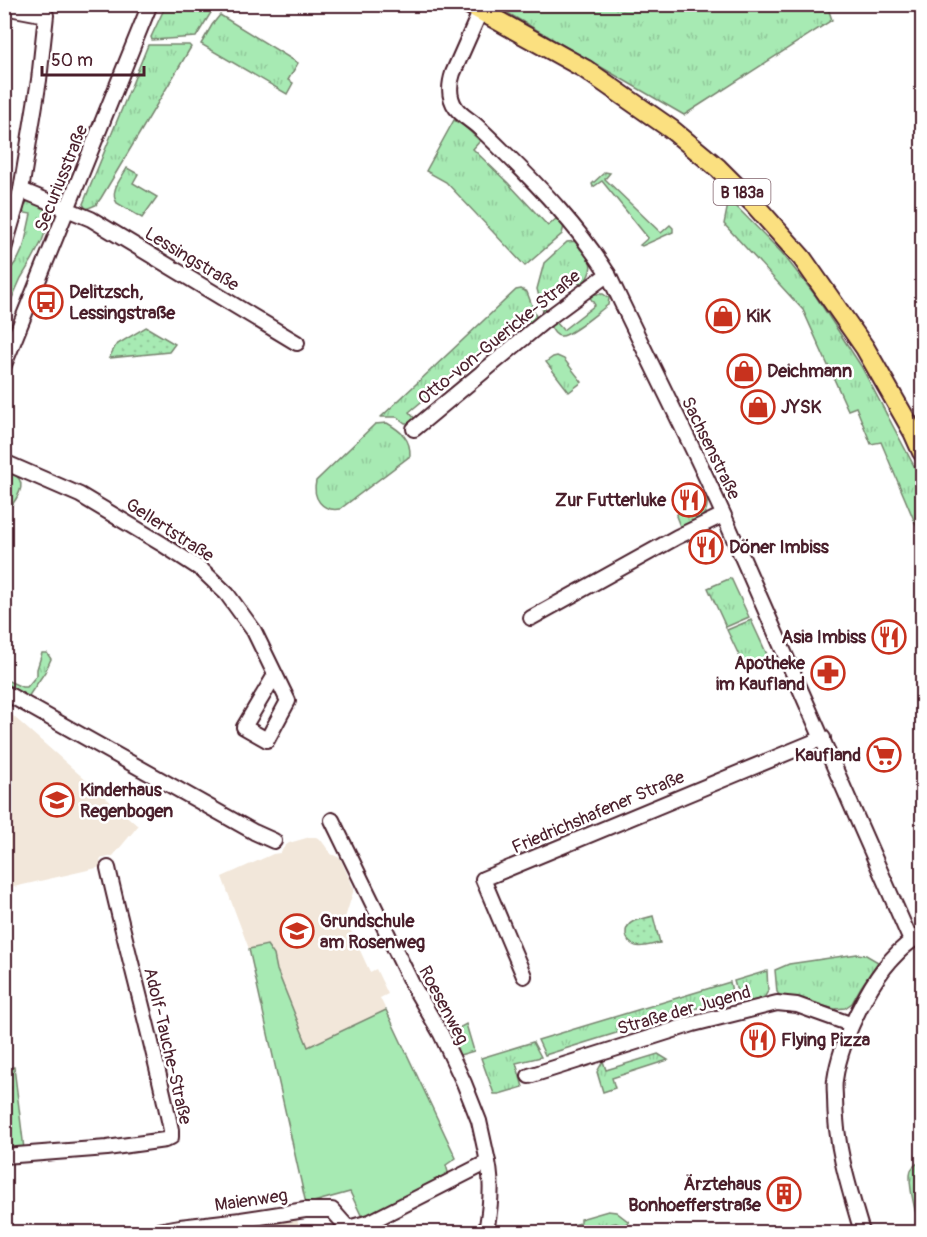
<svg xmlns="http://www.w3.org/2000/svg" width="927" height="1237" viewBox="0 0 927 1237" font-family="Pangolin,sans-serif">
<defs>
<pattern id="grass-tufts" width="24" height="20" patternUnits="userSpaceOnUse" patternTransform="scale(1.5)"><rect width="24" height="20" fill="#a7eab3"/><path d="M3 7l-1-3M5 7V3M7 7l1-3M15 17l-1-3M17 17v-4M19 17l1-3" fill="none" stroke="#91c89a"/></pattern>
<pattern id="park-dots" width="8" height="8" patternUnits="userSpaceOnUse" patternTransform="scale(1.5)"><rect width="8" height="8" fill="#a7eab3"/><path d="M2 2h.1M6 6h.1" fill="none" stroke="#91c89a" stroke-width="1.8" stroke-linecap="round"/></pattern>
</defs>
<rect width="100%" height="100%" fill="#fff"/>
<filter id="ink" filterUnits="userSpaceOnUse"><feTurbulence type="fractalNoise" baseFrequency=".0167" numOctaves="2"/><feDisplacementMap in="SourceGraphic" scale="12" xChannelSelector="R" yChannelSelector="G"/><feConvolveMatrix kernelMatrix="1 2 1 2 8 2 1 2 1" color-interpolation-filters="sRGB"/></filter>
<g filter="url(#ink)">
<g fill="#f2e7da">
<polygon points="5,709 138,826 113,856 100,859 101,867 5,889"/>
<polygon points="310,837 316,837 321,840 331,854 340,858 354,889 345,918 370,972 376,969 388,994 380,998 386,1010 308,1047 277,970 274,955 261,946 249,949 222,877 273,854 280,853 285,846 289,843"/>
<polygon points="296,1218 302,1232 214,1232"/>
</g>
<g fill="url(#grass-tufts)" stroke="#78846f" stroke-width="1.5">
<polygon points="166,5 207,5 206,7 212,11 196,37 152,40 151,37"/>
<polygon points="827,5 832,20 684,115 494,5"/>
<polygon points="220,15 298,63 288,80 293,83 287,94 201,44 212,25"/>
<polygon points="148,45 189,45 191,47 101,198 96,205 86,209 83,204"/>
<polygon points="454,120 464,126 480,141 473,149 508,183 548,226 557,218 564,226 562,234 525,266 446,182 426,171"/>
<path d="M127 168 138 174 133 183 157 197 142 218 117 203C109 191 121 179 127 168Z"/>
<polygon points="605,172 610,173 605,179 661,233 670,225 673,228 673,232 642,246 640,245 648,238 602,181 593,187 592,184"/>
<polygon points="729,199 782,253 815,295 861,366 922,481 922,539 881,442 871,444 856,407 848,410 803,310 724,224"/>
<path d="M31 200 49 205 53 211 42 241 32 260 21 278 6 312 4 311V278L18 259 24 246 31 214 20 212C21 205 24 203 31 200Z"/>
<path d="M578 241C590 259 598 267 581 286L574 277 542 303 548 312 544 315 537 289 544 263 567 242Z"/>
<polygon points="521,289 527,292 537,319 531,325 524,317 409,412 416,420 412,423 405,423 397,417 381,417 516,290"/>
<path d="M595 294H603L609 298 608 305C599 311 569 338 560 336 555 335 553 331 550 326L556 322 563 330 595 305 589 296Z"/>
<polygon points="557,356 564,359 582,382 569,392 546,362 553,357"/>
<path d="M387 423C401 431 411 439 410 456L340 509C322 512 312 498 316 481L375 424Z"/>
<path d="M5 468C25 478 25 487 12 505L5 499Z"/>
<path d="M703 499 707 500C709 518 694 522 681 529L676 516 680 510Z"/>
<polygon points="731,578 749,617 726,627 708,588"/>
<polygon points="751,620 769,659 746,670 727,630"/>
<polygon points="42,653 47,653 51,659 45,672 28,697 5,685 4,679 22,687 27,687 37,675 37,669"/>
<polygon points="857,954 866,955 878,962 861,987 852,1003 845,1008 835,1009 804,1001 781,997 777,992 775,970 789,964"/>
<polygon points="767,971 768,991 764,998 748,1002 746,993 738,995 734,981"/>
<polygon points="730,982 733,997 545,1055 538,1040"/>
<polygon points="466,1024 474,1051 456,1056 446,1035"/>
<polygon points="533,1042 541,1057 516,1063 523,1087 499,1094 494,1094 481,1058"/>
<polygon points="658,1054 668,1060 612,1078 615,1088 603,1092 597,1072 603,1061 606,1070"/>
<polygon points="14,1067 24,1149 5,1151 4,1068"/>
<path d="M922 1161V1232C917 1221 907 1182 911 1170 913 1165 918 1163 922 1161Z"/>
<polygon points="608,1211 616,1212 629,1222 622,1226 616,1223 611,1224 608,1228 609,1232 552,1232 580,1223 580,1219"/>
</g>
<g fill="url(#park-dots)" stroke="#78846f" stroke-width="1.5">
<polygon points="146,327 175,344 169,352 109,358 116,345"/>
<path d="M653 916 660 943C652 944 643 948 636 946 624 942 622 927 634 921 640 919 647 918 653 916Z"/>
</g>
<polygon fill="#a7eab3" stroke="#78846f" stroke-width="1.5" points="267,945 274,955 277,970 308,1047 386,1010 456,1158 446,1165 450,1179 370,1220 361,1215 350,1192 306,1204 249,949"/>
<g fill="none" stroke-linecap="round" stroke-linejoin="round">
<defs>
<g id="minor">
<polyline points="4,7 46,15 39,80 21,190 91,219 297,343"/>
<path d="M480 12 453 73C449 85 448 97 456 108 461 115 470 120 477 126 486 134 495 143 503 151 542 189 579 228 608 274 646 355 687 434 724 516 787 657 849 799 911 941"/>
<polyline points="4,249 21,190"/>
<polyline points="4,365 150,4"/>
<polyline points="414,429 543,322 608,274"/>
<polyline points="4,462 80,495 162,544 202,570 227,594 254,631 288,701 267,740 244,727 275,675"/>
<polyline points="531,618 677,537 723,515"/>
<polyline points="4,692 254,832 274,841"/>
<polyline points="332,820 412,984 441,1034 464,1083 479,1121 488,1162 370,1222 348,1228"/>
<polyline points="524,976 483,879 823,738"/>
<polyline points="529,1076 693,1024 777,1003 797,1005 850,1024"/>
<path d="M4 1156 107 1148 165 1140 171 1137V1130C153 1042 128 956 108 868"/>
<polyline points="152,1232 180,1227 241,1220 305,1210 332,1210 348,1228 350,1232"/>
<path d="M486 1232C490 1209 493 1186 488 1162"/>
<path d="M862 1232C849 1188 835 1145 835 1098 835 1092 834 1086 835 1080 839 1051 851 1024 865 998 879 972 896 949 922 934"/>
</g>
<polyline id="major" points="468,4 585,69 671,129 718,168 754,204 802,258 865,348 913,432 922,452"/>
</defs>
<use href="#minor" stroke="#4a1f2b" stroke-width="18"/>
<use href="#major" stroke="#4a1f2b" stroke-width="22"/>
<use href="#minor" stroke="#fff" stroke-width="14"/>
<use href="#major" stroke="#fbe080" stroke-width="18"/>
</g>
</g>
<defs>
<symbol id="bus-ring" viewBox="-11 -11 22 22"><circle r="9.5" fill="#fff" stroke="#c8321e" stroke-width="1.5"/><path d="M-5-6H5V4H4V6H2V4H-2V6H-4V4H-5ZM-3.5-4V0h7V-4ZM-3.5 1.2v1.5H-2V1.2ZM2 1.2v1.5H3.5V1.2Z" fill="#c8321e"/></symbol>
<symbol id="shop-ring" viewBox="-11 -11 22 22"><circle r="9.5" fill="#fff" stroke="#c8321e" stroke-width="1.5"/><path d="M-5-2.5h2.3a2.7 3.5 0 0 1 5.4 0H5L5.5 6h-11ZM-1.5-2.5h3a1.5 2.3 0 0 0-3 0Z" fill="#c8321e"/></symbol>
<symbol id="restaurant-ring" viewBox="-11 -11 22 22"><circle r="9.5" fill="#fff" stroke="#c8321e" stroke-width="1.5"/><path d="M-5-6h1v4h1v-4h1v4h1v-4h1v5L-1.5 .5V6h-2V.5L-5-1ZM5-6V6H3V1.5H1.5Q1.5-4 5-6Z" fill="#c8321e"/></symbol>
<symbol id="pharmacy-ring" viewBox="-11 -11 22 22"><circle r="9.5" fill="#fff" stroke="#c8321e" stroke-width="1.5"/><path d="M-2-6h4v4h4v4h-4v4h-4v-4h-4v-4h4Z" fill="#c8321e"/></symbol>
<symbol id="supermarket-ring" viewBox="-11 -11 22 22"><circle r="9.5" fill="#fff" stroke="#c8321e" stroke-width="1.5"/><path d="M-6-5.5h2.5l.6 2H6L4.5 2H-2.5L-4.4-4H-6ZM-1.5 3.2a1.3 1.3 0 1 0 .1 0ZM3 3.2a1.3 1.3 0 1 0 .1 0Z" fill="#c8321e"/></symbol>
<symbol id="school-ring" viewBox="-11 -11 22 22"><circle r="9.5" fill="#fff" stroke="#c8321e" stroke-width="1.5"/><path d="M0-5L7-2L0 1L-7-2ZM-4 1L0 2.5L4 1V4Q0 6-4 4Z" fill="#c8321e"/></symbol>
<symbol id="building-ring" viewBox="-11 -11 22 22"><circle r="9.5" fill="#fff" stroke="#c8321e" stroke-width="1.5"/><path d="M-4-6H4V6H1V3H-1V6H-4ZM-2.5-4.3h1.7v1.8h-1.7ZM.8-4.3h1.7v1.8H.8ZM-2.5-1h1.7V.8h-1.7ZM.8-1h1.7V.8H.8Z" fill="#c8321e"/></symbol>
</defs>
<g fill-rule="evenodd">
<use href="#bus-ring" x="27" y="283" width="38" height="38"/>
<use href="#shop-ring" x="704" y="297" width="38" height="38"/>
<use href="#shop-ring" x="725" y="352" width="38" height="38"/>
<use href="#shop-ring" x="739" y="388" width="38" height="38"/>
<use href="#restaurant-ring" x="670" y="481" width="38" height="38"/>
<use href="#restaurant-ring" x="687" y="528" width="38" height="38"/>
<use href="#restaurant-ring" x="870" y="618" width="38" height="38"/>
<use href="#pharmacy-ring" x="809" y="654" width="38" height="38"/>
<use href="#supermarket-ring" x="865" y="736" width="38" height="38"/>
<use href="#school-ring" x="38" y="781" width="38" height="38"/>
<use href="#school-ring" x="278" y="912" width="38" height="38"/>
<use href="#restaurant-ring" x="739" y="1021" width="38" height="38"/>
<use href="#building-ring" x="765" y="1175" width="38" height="38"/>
</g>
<g text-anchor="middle" stroke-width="5" stroke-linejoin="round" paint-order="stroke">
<rect fill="#fff" stroke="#80626b" stroke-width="1.5" x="713.5" y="179" width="57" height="26" rx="4.5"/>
<g font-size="16" font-weight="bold" fill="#4a1f2b">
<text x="742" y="198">B 183a</text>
</g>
<g font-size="18" fill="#4a1f2b" stroke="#fff">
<text transform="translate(61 178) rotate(-68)" y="6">Securiusstraße</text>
<text transform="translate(192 259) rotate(31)" y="6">Lessingstraße</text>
<text transform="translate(499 337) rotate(-39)" y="6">Otto-von-Guericke-Straße</text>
<text transform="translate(711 448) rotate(64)" y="6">Sachsenstraße</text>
<text transform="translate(170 530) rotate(33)" y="6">Gellertstraße</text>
<text transform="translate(598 812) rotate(-23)" y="6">Friedrichshafener Straße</text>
<text transform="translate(444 1005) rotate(62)" y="6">Roesenweg</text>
<text transform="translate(684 1010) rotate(-16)" y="6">Straße der Jugend</text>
<text transform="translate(168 1046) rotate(77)" y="6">Adolf-Tauche-Straße</text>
<text transform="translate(251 1200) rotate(-8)" y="6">Maienweg</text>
</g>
<g font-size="18" font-weight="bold" fill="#4a1f2b" stroke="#fff" text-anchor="start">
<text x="69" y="298">Delitzsch,<tspan x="69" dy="21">Lessingstraße</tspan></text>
<text x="746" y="322">KiK</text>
<text x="767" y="377">Deichmann</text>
<text x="781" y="413">JYSK</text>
<text x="666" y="506" text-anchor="end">Zur Futterluke</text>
<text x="729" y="553">Döner Imbiss</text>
<text x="866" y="643" text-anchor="end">Asia Imbiss</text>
<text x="805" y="669" text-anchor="end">Apotheke<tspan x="805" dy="21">im Kaufland</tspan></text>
<text x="861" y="761" text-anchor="end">Kaufland</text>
<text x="80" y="796">Kinderhaus<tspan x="80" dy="21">Regenbogen</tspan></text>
<text x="320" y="927">Grundschule<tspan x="320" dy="21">am Rosenweg</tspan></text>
<text x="781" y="1046">Flying Pizza</text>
<text x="761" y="1190" text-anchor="end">Ärztehaus<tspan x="761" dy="21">Bonhoefferstraße</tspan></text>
</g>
</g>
<rect width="927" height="1237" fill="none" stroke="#fff" stroke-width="24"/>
<rect x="12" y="12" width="903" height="1213" fill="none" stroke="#4a1f2b" stroke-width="2" filter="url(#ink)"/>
<path d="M42 66v9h102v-9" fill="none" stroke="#4a1f2b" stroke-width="3"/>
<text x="51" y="66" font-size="18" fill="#4a1f2b" stroke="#ffffff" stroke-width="4.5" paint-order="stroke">50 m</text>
</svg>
